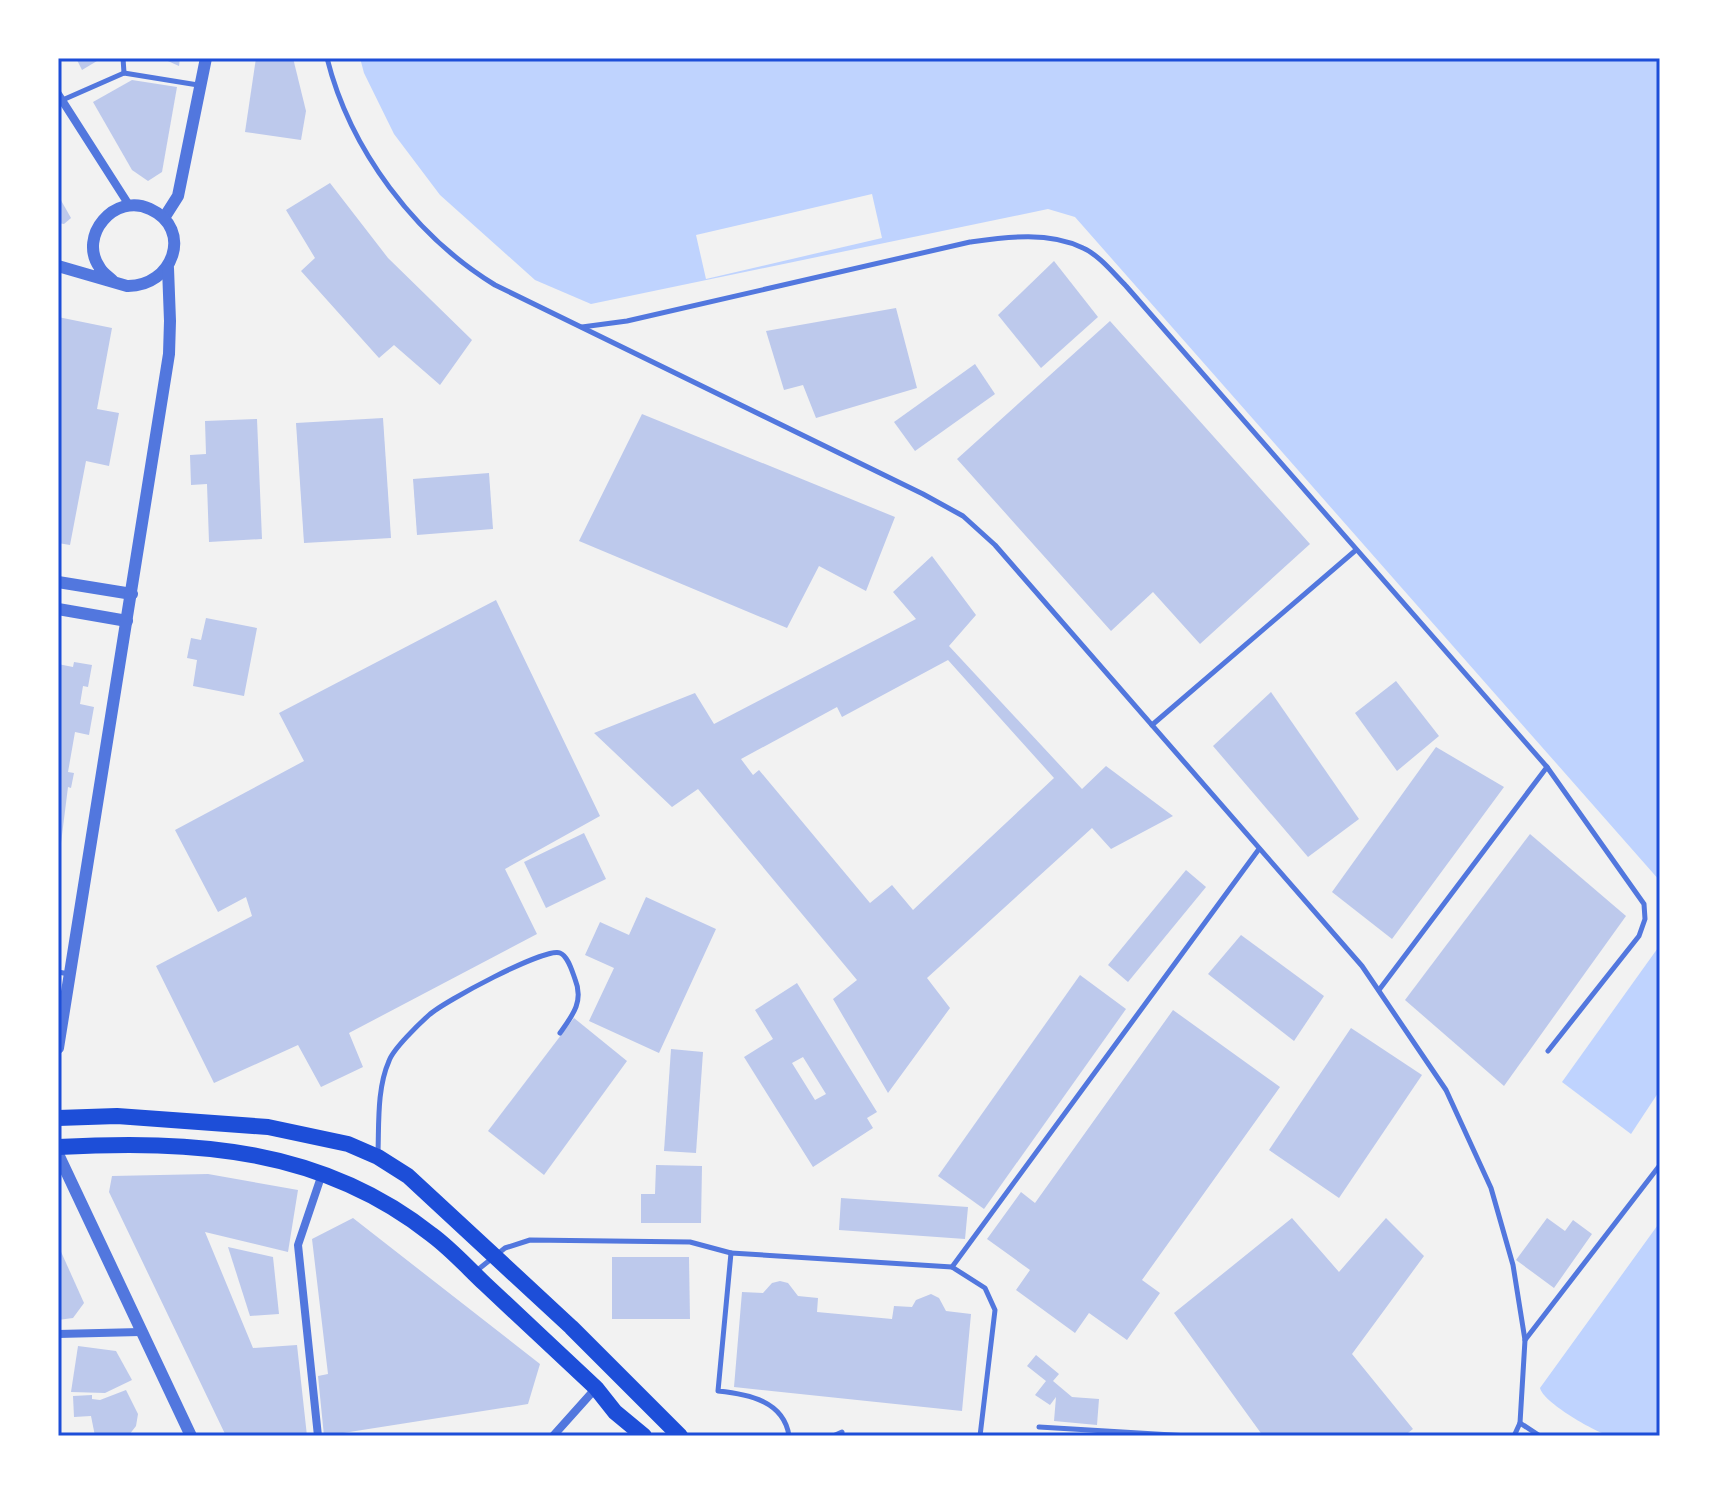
<svg xmlns="http://www.w3.org/2000/svg" width="1718" height="1494" viewBox="0 0 1718 1494" font-family="'Open Sans',sans-serif">
<rect width="100%" height="100%" fill="#f2f2f2"/>
<g fill="#bfd3fe">
<polygon points="360,58 1660,58 1660,881 1075,217 1048,209 591,304 535,280 440,195 394,134 364,73"/>
<polygon points="1660,945 1660,1090 1631,1134 1562,1082"/>
<path d="M1660 1222V1436C1645 1436 1622 1440 1608 1435 1593 1431 1543 1402 1540 1388Z"/>
</g>
<polygon fill="#f2f2f2" points="872,194 882,238 706,279 696,235"/>
<g fill="#bdc9ec" fill-rule="evenodd">
<polygon points="76,58 102,58 82,70"/>
<polygon points="161,58 180,58 179,66"/>
<polygon points="256,58 293,58 306,111 301,140 245,132"/>
<polygon points="132,80 177,87 162,172 148,181 132,170 93,102"/>
<polygon points="330,183 388,258 472,340 440,385 394,345 379,358 301,271 315,258 286,210"/>
<polygon points="58,195 71,218 64,224 58,223"/>
<polygon points="1054,261 1098,317 1041,368 998,315"/>
<polygon points="896,308 917,388 816,418 803,385 784,390 766,331"/>
<polygon points="58,317 112,328 97,409 119,413 109,466 86,461 70,545 58,543"/>
<polygon points="1110,321 1310,544 1200,644 1153,592 1111,631 957,459"/>
<polygon points="975,364 995,394 915,451 894,422"/>
<polygon points="642,414 895,517 866,591 819,566 787,628 579,541"/>
<polygon points="383,418 391,538 304,543 296,423"/>
<polygon points="257,419 262,539 209,542 207,484 191,485 190,455 206,454 205,421"/>
<polygon points="489,473 493,529 417,535 413,479"/>
<path d="M932 556 976 615 949 646 1082 789 1106 766 1173 816 1111 849 1092 828 927 978 950 1008 888 1093 833 999 857 980 698 789 672 807 594 733 695 693 714 724 916 619 893 592ZM948 660 1054 778 913 910 892 885 870 903 759 770 753 775 741 759 837 707 842 717Z"/>
<polygon points="496,600 600,816 505,869 537,934 349,1033 363,1067 321,1087 298,1045 214,1083 156,966 252,916 246,897 218,912 175,830 304,761 279,713"/>
<polygon points="206,618 257,628 244,696 193,686 197,660 187,658 191,638 201,640"/>
<polygon points="74,662 92,665 88,687 83,686 80,704 94,707 89,735 75,732 68,772 74,773 71,788 68,787 61,843 58,843 58,664 73,667"/>
<polygon points="1396,681 1439,736 1397,771 1355,713"/>
<polygon points="1271,692 1359,819 1308,857 1213,746"/>
<polygon points="1436,747 1504,787 1392,939 1332,892"/>
<polygon points="584,833 606,879 546,908 524,862"/>
<polygon points="1530,834 1626,916 1504,1086 1405,1000"/>
<polygon points="1186,870 1206,887 1128,982 1108,965"/>
<polygon points="646,897 716,929 659,1053 589,1021 614,968 585,955 600,922 629,935"/>
<polygon points="1241,935 1324,996 1294,1041 1208,974"/>
<polygon points="1080,975 1126,1009 984,1209 938,1176"/>
<path d="M797 983 877 1112 867 1118 873 1128 813 1167 744 1057 773 1039 755 1010ZM803 1057 826 1094 815 1100 792 1063Z"/>
<polygon points="1173,1010 1280,1087 1142,1280 1160,1293 1127,1340 1089,1313 1075,1333 1016,1290 1030,1270 987,1239 1021,1192 1035,1203"/>
<polygon points="574,1018 627,1061 544,1175 488,1131"/>
<polygon points="1351,1028 1422,1075 1339,1198 1269,1150"/>
<polygon points="671,1049 703,1052 696,1153 664,1151"/>
<polygon points="656,1165 702,1166 701,1223 641,1223 641,1194 655,1194"/>
<polygon points="208,1174 298,1190 288,1252 205,1232 253,1348 297,1345 307,1436 226,1436 109,1192 112,1176"/>
<polygon points="841,1198 968,1207 965,1239 839,1230"/>
<polygon points="353,1218 540,1364 528,1404 324,1436 318,1376 328,1374 312,1239"/>
<polygon points="1292,1218 1339,1272 1386,1218 1424,1256 1352,1354 1413,1429 1404,1436 1263,1436 1174,1313"/>
<polygon points="1547,1218 1565,1231 1573,1220 1592,1234 1554,1288 1516,1260"/>
<polygon points="58,1245 84,1303 73,1318 58,1320"/>
<polygon points="228,1247 273,1257 279,1314 250,1316"/>
<polygon points="612,1257 689,1257 690,1319 612,1319"/>
<polygon points="780,1281 788,1283 798,1296 818,1298 817,1312 892,1319 894,1306 912,1307 916,1300 931,1294 939,1298 946,1311 971,1314 962,1411 734,1387 742,1292 763,1293 772,1283"/>
<polygon points="78,1346 116,1351 132,1380 105,1393 71,1392"/>
<polygon points="1036,1355 1059,1374 1053,1381 1072,1397 1099,1399 1097,1425 1054,1421 1056,1397 1050,1405 1035,1395 1046,1381 1027,1366"/>
<polygon points="126,1390 138,1414 136,1426 129,1435 95,1436 91,1416 74,1417 73,1396 92,1395 92,1399 100,1400"/>
</g>
<g fill="none" stroke-linecap="round" stroke-linejoin="round">
<g stroke="#5277de" stroke-width="5">
<polyline points="123,58 124,73"/>
<path d="M327 58C350 150 415 236 495 285L923 494 963 516 995 545 1362 966 1446 1090 1491 1188 1513 1265 1525 1340 1520 1423 1514 1436"/>
<polyline points="58,102 124,73 198,85"/>
<path d="M582 327 627 321 970 242C1007 237 1048 231 1083 248 1099 255 1114 274 1126 286L1547 767 1644 904 1645 919 1639 936 1548 1051"/>
<polyline points="1152,725 1356,550"/>
<polyline points="58,972 69,974"/>
<polyline points="1379,990 1547,767"/>
<path d="M378 1152C379 1123 377 1088 389 1061 393 1049 419 1024 429 1015 443 1002 545 947 560 953 568 956 572 971 575 979 584 1001 573 1015 560 1033"/>
<polyline points="952,1267 1259,849"/>
<polyline points="475,1272 505,1248 530,1240 690,1242 731,1253"/>
<polyline points="1525,1340 1660,1165"/>
<polyline points="1520,1423 1540,1436"/>
<polyline points="1039,1427 1189,1436"/>
<path d="M789 1436C784 1401 748 1394 718 1391L731 1253 952 1267 985 1288 995 1310 980 1436"/>
<polyline points="833,1436 842,1432"/>
</g>
<g stroke="#5277de" stroke-width="8">
<polyline points="58,94 129,205"/>
<polyline points="58,1334 140,1332"/>
<polyline points="318,1436 298,1245 322,1174"/>
<polyline points="553,1436 596,1388"/>
</g>
<g stroke="#5277de" stroke-width="12">
<polyline points="164,218 178,196 206,58"/>
<path d="M58 266 127 286C173 287 194 229 150 209 115 192 77 236 100 268 103 273 109 277 113 281"/>
<polyline points="58,582 132,594"/>
<polyline points="58,609 127,621"/>
<polyline points="58,1048 169,354 170,321 168,268"/>
<polyline points="58,1154 191,1436"/>
</g>
<g stroke="#1d4ed8" stroke-width="16">
<polyline points="58,1118 117,1116 268,1127 348,1144 378,1157 408,1176 571,1327 680,1436"/>
<path d="M58 1147C193 1140 321 1147 432 1235 451 1249 468 1268 485 1284 522 1319 559 1353 596 1388L615 1412 644 1436"/>
</g>
</g>
<rect width="1718" height="1494" fill="none" stroke="#ffffff" stroke-width="120"/>
<rect x="60" y="60" width="1598" height="1374" fill="none" stroke="#1d4ed8" stroke-width="3"/>
</svg>
